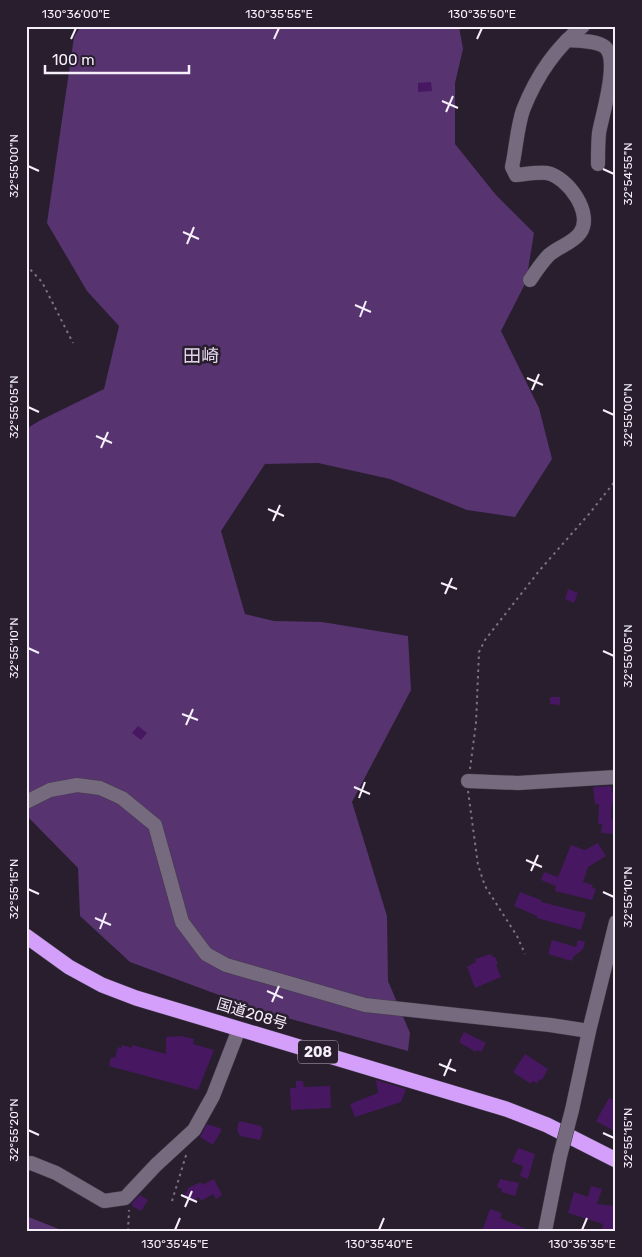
<svg xmlns="http://www.w3.org/2000/svg" width="642" height="1257" viewBox="0 0 642 1257" font-family="Rubik,'Noto Sans JP',sans-serif">
<rect width="100%" height="100%" fill="#281e2e"/>
<g fill="#57336f">
<polygon points="81,26 459,26 463,49 455,83 455,144 496,195 534,233 526,282 501,331 539,408 552,459 515,517 467,510 390,479 318,463 265,464 221,531 245,614 274,621 322,622 408,636 411,690 352,802 387,916 388,981 410,1033 408,1051 265,1012 130,962 80,916 78,868 26,815 26,429 39,421 104,389 119,326 87,291 47,223 74,37"/>
<polygon points="26,1216 64,1231 26,1231"/>
</g>
<g fill="#471861">
<polygon points="431,82 432,91 418,92 418,83"/>
<polygon points="568,589 578,593 574,603 565,599"/>
<polygon points="550,697 560,697 560,705 550,704"/>
<polygon points="138,726 147,733 141,740 132,733"/>
<polygon points="593,787 610,786 612,787 612,792 616,792 616,802 612,803 611,819 616,820 614,834 601,833 602,824 598,824 599,804 595,804"/>
<polygon points="598,843 606,856 588,867 583,882 593,885 592,888 596,889 592,900 555,891 556,886 541,880 544,872 558,877 571,845 585,850"/>
<polygon points="520,892 541,900 541,902 586,913 581,930 537,918 537,916 514,906"/>
<polygon points="552,940 576,947 578,940 585,942 583,949 573,957 572,961 548,954"/>
<polygon points="491,954 493,957 495,957 498,964 496,965 501,977 475,988 467,967 476,962 475,959"/>
<polygon points="464,1032 486,1043 481,1052 477,1050 476,1052 459,1042"/>
<polygon points="181,1036 194,1039 193,1044 214,1050 198,1090 109,1066 111,1057 115,1058 118,1047 121,1048 122,1045 132,1048 132,1045 166,1054 166,1037"/>
<polygon points="525,1054 548,1069 542,1080 540,1079 537,1083 532,1081 531,1084 513,1072"/>
<polygon points="376,1080 406,1089 401,1102 355,1117 350,1104 378,1093"/>
<polygon points="296,1081 303,1081 304,1087 330,1086 331,1108 291,1110 290,1088 296,1088"/>
<polygon points="609,1098 616,1101 616,1132 596,1121"/>
<polygon points="239,1121 261,1126 261,1128 263,1129 260,1140 240,1136 237,1130"/>
<polygon points="207,1124 222,1129 213,1145 200,1137"/>
<polygon points="518,1148 535,1154 528,1179 520,1176 523,1166 512,1162"/>
<polygon points="214,1179 222,1195 216,1199 213,1194 201,1201 199,1197 193,1201 184,1197 188,1188 201,1182 202,1185"/>
<polygon points="500,1179 519,1183 515,1196 501,1192 502,1189 497,1187"/>
<polygon points="591,1186 602,1189 597,1204 615,1206 614,1231 602,1231 603,1224 568,1213 574,1192 588,1197"/>
<polygon points="140,1195 148,1200 141,1211 132,1206 132,1203"/>
<polygon points="490,1209 502,1213 500,1218 531,1231 489,1231 483,1229"/>
</g>
<g fill="none" stroke-linecap="round" stroke-linejoin="round">
<defs>
<g id="minor">
<path d="M567 40C578 41 596 40 605 47 620 60 602 115 599 133 598 143 598 154 598 164"/>
<path d="M530 280C536 271 542 262 549 255 558 247 573 243 580 233 594 214 568 177 547 173 538 172 526 174 516 175L512 167C516 149 517 128 523 110 536 77 555 48 583 26"/>
<polyline points="468,781 518,783 616,777"/>
<polyline points="26,802 50,790 77,785 100,788 122,798 155,825 182,922 206,954 226,965 365,1005 550,1025 589,1031"/>
<polyline points="572,1110 589,1031 616,922"/>
<polyline points="26,1164 31,1163 56,1173 104,1201 125,1198 156,1165 194,1130 213,1096 239,1029"/>
<polyline points="545,1231 560,1156"/>
</g>
<polyline id="highway" points="26,936 69,967 102,985 136,998 506,1109 547,1125 616,1160"/>
</defs>
<use href="#minor" stroke="#423b48" stroke-width="15"/>
<use href="#highway" stroke="#423b48" stroke-width="16"/>
<g stroke="#7c7381" stroke-width="2" stroke-dasharray="2.5 4" stroke-linecap="butt">
<polyline points="26,265 42,282 73,343"/>
<polyline points="470,769 476,723 479,652 485,640 539,571 589,514 616,480"/>
<polyline points="468,791 478,865 485,886 517,936 525,954"/>
<polyline points="172,1201 187,1152"/>
<polyline points="128,1231 129,1210"/>
</g>
<use href="#minor" stroke="#756a7e" stroke-width="14"/>
<use href="#highway" stroke="#d49ffa" stroke-width="15"/>
<defs>
<polyline id="minor-bridge" points="560,1156 572,1110"/>
</defs>
<use href="#minor-bridge" stroke="#423b48" stroke-width="15" stroke-linecap="butt"/>
<use href="#minor-bridge" stroke="#756a7e" stroke-width="14"/>
</g>
<path fill="none" stroke="#f5effa" stroke-width="2" d="M71 39 76 28M274 39 279 28M477 39 482 28M442 101 458 108M446 112 453 96M28 166 39 171M603 169 614 174M183 232 199 239M187 244 194 227M355 305 371 312M360 317 366 301M527 378 543 385M532 390 539 374M28 407 39 412M603 410 614 415M96 436 112 443M101 448 108 432M268 509 284 516M273 521 280 505M441 583 457 589M445 594 452 578M28 648 39 653M603 651 614 656M182 714 198 720M186 725 193 709M354 787 370 794M359 798 365 782M526 860 542 867M531 871 538 855M28 889 39 894M603 892 614 897M95 918 111 925M100 929 106 913M267 991 283 998M272 1002 279 986M439 1064 456 1071M444 1076 451 1059M28 1130 39 1135M603 1133 614 1138M181 1195 197 1202M185 1207 192 1191M175 1230 180 1218M379 1230 384 1218M582 1230 587 1218"/>
<g text-anchor="middle" stroke-width="5" stroke-linejoin="round" paint-order="stroke">
<rect fill="#281e2e" stroke="#b8b0bd" stroke-width="1" x="298" y="1040.5" width="40" height="23" rx="4"/>
<g font-size="14" font-weight="bold" fill="#f5effa">
<text x="318" y="1057">208</text>
</g>
<g font-size="15" fill="#f5effa" stroke="#281e2e">
<text transform="translate(252 1014) rotate(17)" y="5">国道208号</text>
</g>
<g font-size="18" fill="#e2d5eb" stroke="#281e2e">
<text x="201" y="362">田崎</text>
</g>
</g>
<rect width="642" height="1257" fill="none" stroke="#281e2e" stroke-width="55"/>
<path d="M45 65v8h144v-8" fill="none" stroke="#f5effa" stroke-width="2.5"/>
<text x="52" y="65" font-size="15" fill="#f5effa" stroke="#281e2e" stroke-width="4" paint-order="stroke">100 m</text>
<rect x="28" y="28" width="586" height="1202" fill="none" stroke="#f5effa" stroke-width="2"/>
<g font-size="12" text-anchor="middle" fill="#f5effa">
<text x="76" y="18">130°36'00"E</text>
<text x="279" y="18">130°35'55"E</text>
<text x="482" y="18">130°35'50"E</text>
<text transform="translate(14 166) rotate(-90)" y="4">32°55'00"N</text>
<text transform="translate(628 174) rotate(-90)" y="4">32°54'55"N</text>
<text transform="translate(14 407) rotate(-90)" y="4">32°55'05"N</text>
<text transform="translate(628 415) rotate(-90)" y="4">32°55'00"N</text>
<text transform="translate(14 648) rotate(-90)" y="4">32°55'10"N</text>
<text transform="translate(628 656) rotate(-90)" y="4">32°55'05"N</text>
<text transform="translate(14 889) rotate(-90)" y="4">32°55'15"N</text>
<text transform="translate(628 897) rotate(-90)" y="4">32°55'10"N</text>
<text transform="translate(14 1130) rotate(-90)" y="4">32°55'20"N</text>
<text transform="translate(628 1138) rotate(-90)" y="4">32°55'15"N</text>
<text x="175" y="1248">130°35'45"E</text>
<text x="379" y="1248">130°35'40"E</text>
<text x="582" y="1248">130°35'35"E</text>
</g>
</svg>
